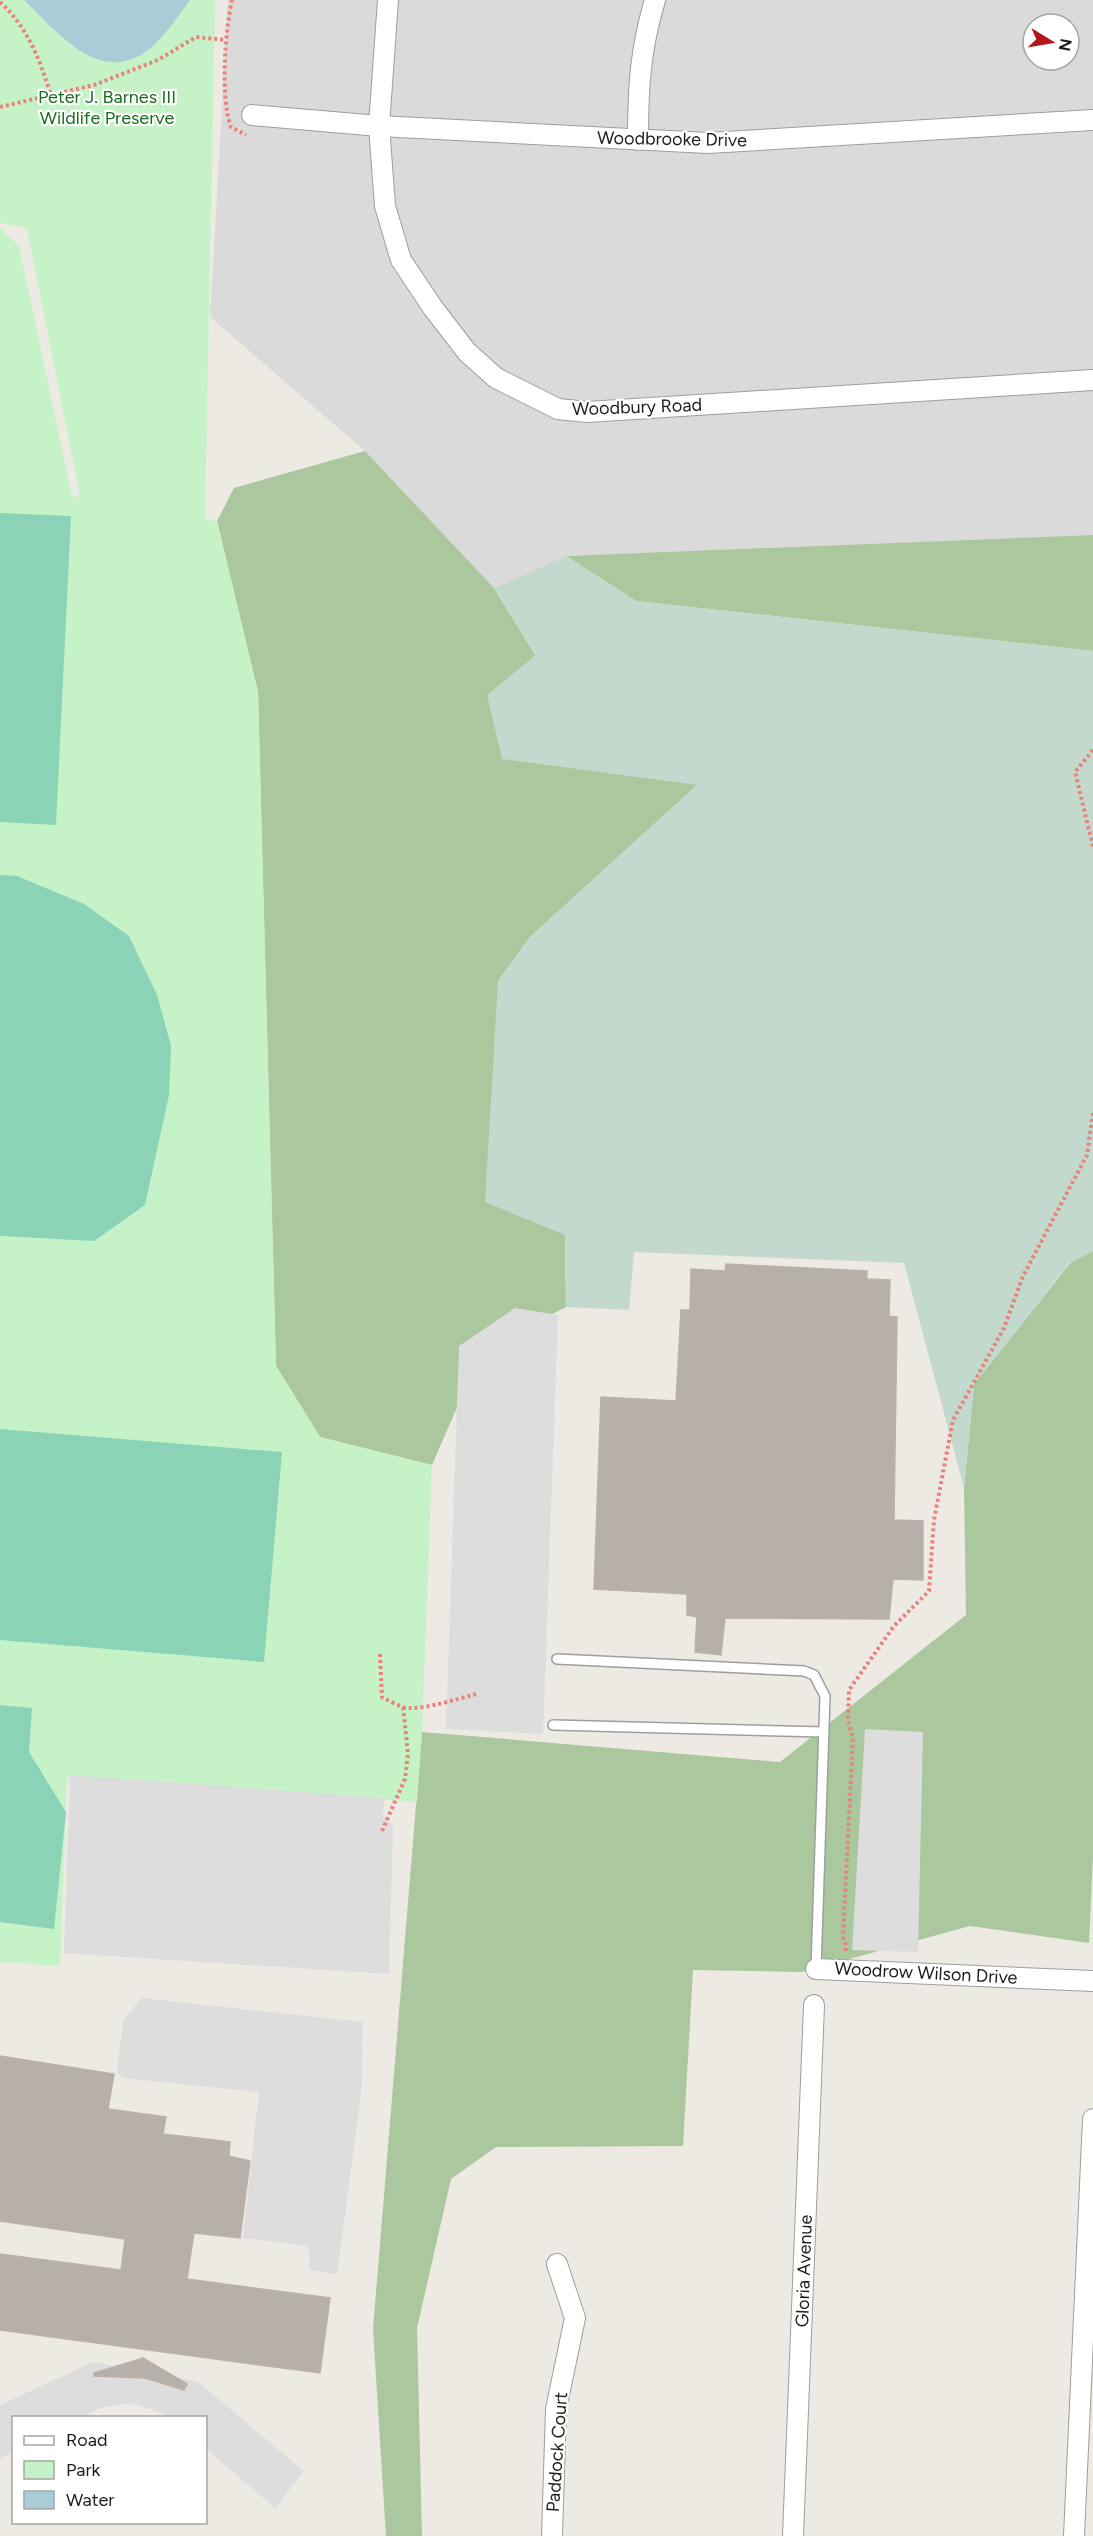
<svg xmlns="http://www.w3.org/2000/svg" width="1093" height="2536" viewBox="0 0 1093 2536" font-family="Figtree,sans-serif">
<rect width="100%" height="100%" fill="#edeae4"/>
<path fill="#dbdada" fill-rule="evenodd" d="M228 0H1093V535L567 556 494 588 365 451 210 317ZM1033 24H1069V60H1033Z"/>
<g fill="#abc79e">
<polygon points="365,451 494,588 536,656 697,785 530,937 498,981 565,1235 566,1307 482,1350 432,1465 320,1437 276,1366 258,692 217,521 234,488"/>
<polygon points="1093,535 1093,651 636,601 566,556"/>
<polygon points="1093,1251 1093,1856 1089,1943 970,1926 802,1972 693,1970 683,2146 496,2147 451,2179 417,2328 422,2536 386,2536 373,2329 422,1732 780,1762 966,1615 964,1488 974,1384 1071,1262"/>
</g>
<polygon fill="#c3d9ce" points="566,556 636,601 1093,651 1093,1251 1070,1262 974,1384 964,1488 904,1263 634,1252 629,1310 566,1307 565,1235 485,1202 498,981 530,937 697,785 502,759 487,695 536,655 494,588"/>
<polygon fill="#c6f2c8" points="0,0 215,0 205,519 217,521 258,692 276,1366 320,1437 432,1465 422,1732 417,1802 67,1777 60,1966 0,1962 0,228 19,246 72,496 80,497 27,228 0,223"/>
<g fill="#8bd3b6">
<polygon points="0,513 71,516 56,825 0,822"/>
<polygon points="0,875 17,876 84,904 129,936 157,995 171,1046 169,1095 145,1205 94,1241 0,1236"/>
<polygon points="0,1429 282,1452 264,1662 0,1640"/>
<polygon points="0,1705 32,1708 29,1752 66,1812 54,1929 0,1922"/>
</g>
<g fill="#ddd">
<polygon points="515,1308 558,1315 543,1734 446,1729 459,1346"/>
<polygon points="865,1729 923,1732 918,1952 852,1950"/>
<polygon points="70,1775 384,1798 383,1815 393,1826 389,1974 64,1953"/>
<polygon points="141,1998 363,2022 361,2095 337,2274 310,2270 308,2246 243,2238 259,2092 123,2078 117,2072 123,2022"/>
<polygon points="93,2362 197,2381 304,2471 275,2508 206,2449 206,2418 169,2417 165,2414 133,2403 102,2407 82,2417 14,2418 13,2452 0,2459 0,2405"/>
</g>
<path fill="#a9ccd6" d="M24 0H190C178 16 161 42 144 53 96 84 56 30 24 0Z"/>
<g fill="#b6afaa" stroke="#bdb1a8" stroke-width="1.5">
<polygon points="726,1264 867,1271 867,1279 890,1280 889,1316 897,1317 894,1520 923,1521 923,1580 893,1579 889,1619 725,1618 721,1655 695,1652 697,1617 687,1615 687,1594 594,1589 601,1397 676,1401 681,1310 690,1310 691,1269 725,1271"/>
<polygon points="0,2056 114,2074 108,2109 166,2117 163,2134 230,2142 229,2156 250,2161 240,2238 194,2233 187,2279 330,2298 320,2373 0,2330 0,2254 121,2270 125,2239 0,2221"/>
<polygon points="143,2358 187,2384 184,2390 145,2378 94,2376 94,2373"/>
</g>
<g fill="none" stroke-linecap="round" stroke-linejoin="round">
<defs>
<g id="service">
<polyline points="557,1659 804,1671 814,1675 825,1696 816,1969"/>
<polyline points="553,1725 824,1732"/>
</g>
<g id="minor">
<polyline points="388,0 379,126 385,206 401,260 433,308 467,352 496,378 558,409 587,412 1093,380"/>
<polyline points="252,115 379,126 708,143 1093,120"/>
<path d="M638 140C638 89 640 50 655 0"/>
<polyline points="816,1969 1093,1981"/>
<polyline points="552,2536 556,2409 575,2318 557,2264"/>
<polyline points="793,2536 814,2005"/>
<polyline points="1074,2536 1093,2119"/>
</g>
</defs>
<use href="#service" stroke="#9e9e9e" stroke-width="12"/>
<use href="#minor" stroke="#9e9e9e" stroke-width="22"/>
<g stroke="#e98379" stroke-width="4" stroke-dasharray="3 3" stroke-linecap="butt">
<path d="M232 0C225 32 220 97 231 127L246 135"/>
<path d="M0 2C29 29 39 59 51 95"/>
<polyline points="0,107 94,85 158,60 196,37 226,40"/>
<polyline points="1093,750 1075,772 1093,847"/>
<path d="M380 1654 382 1697C390 1701 401 1708 409 1708 431 1708 456 1699 477 1694"/>
<polyline points="382,1831 405,1779 408,1754 403,1706"/>
<polyline points="846,1951 846,1945 843,1937 853,1738 848,1721 849,1690 894,1626 929,1591 934,1520 953,1420 1004,1328 1023,1276 1087,1155 1093,1112"/>
</g>
<use href="#service" stroke="#fff" stroke-width="9"/>
<use href="#minor" stroke="#fff" stroke-width="20"/>
</g>
<g text-anchor="middle" stroke-width="4.5" stroke-linejoin="round" paint-order="stroke">
<g font-size="18" fill="#186e1e" stroke="#fff">
<text x="107" y="103">Peter J. Barnes III<tspan x="107" dy="21">Wildlife Preserve</tspan></text>
</g>
<g font-size="18" fill="#1d1d1d" stroke="#fff">
<text transform="translate(672 139) rotate(1)" y="6">Woodbrooke Drive</text>
<text transform="translate(637 407) rotate(-2)" y="6">Woodbury Road</text>
<text transform="translate(926 1973) rotate(3)" y="6">Woodrow Wilson Drive</text>
<text transform="translate(804 2271) rotate(-88)" y="6">Gloria Avenue</text>
<text transform="translate(557 2452) rotate(-86)" y="6">Paddock Court</text>
</g>
</g>
<rect x="12" y="2416" width="195" height="108" fill="#ffffff" stroke="#a5a5a5" stroke-width="1.5"/>
<rect x="24" y="2436" width="30" height="9" fill="#ffffff" stroke="#a5a5a5" stroke-width="1.5"/>
<text x="66" y="2446" font-size="18" fill="#1d1d1d">Road</text>
<rect x="24" y="2461" width="30" height="18" fill="#c6f2c8" stroke="#a5a5a5" stroke-width="1.5"/>
<text x="66" y="2476" font-size="18" fill="#1d1d1d">Park</text>
<rect x="24" y="2491" width="30" height="18" fill="#a9ccd6" stroke="#a5a5a5" stroke-width="1.5"/>
<text x="66" y="2506" font-size="18" fill="#1d1d1d">Water</text>
<g transform="translate(1051 42) rotate(101)"><circle r="28" fill="#ffffff" stroke="#a5a5a5" stroke-width="1.5"/>
<path d="M0-4.5L10 22L0 15L-10 22Z" fill="#b2181a"/>
<text y="-9" font-size="16" font-weight="bold" text-anchor="middle" fill="#1d1d1d">N</text>
</g>
</svg>
